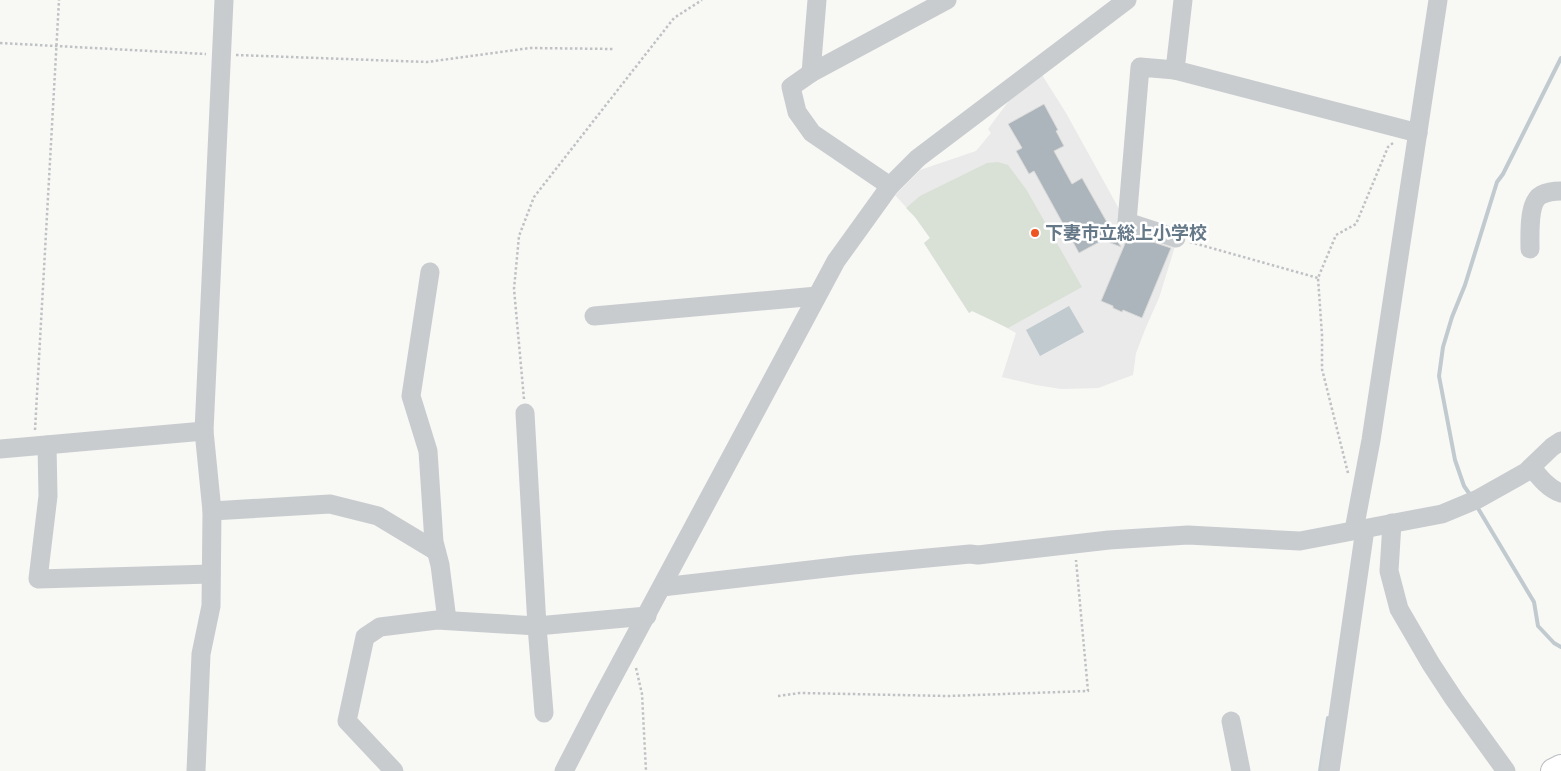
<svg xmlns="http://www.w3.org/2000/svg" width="1561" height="771" viewBox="0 0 1561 771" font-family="'DM Sans','Noto Sans JP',sans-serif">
<rect width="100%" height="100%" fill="#f8f8f5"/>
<polygon fill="#e9eae9" points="1042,75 1066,113 1124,218 1176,243 1159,298 1146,327 1136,353 1133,375 1098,388 1061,389 1036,385 1002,377 1016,333 981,314 972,311 969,313 924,243 930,238 915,217 895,195 920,170 976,151 991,133 988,129 1011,98"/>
<polygon fill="#d9e1d6" points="998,162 1008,165 1026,189 1082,287 1008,328 972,311 969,313 924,243 930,238 915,217 906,208 920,196 987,163"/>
<polygon fill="#c0cacf" points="1069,306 1084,332 1040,356 1026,330"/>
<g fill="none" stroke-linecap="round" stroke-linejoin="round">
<g stroke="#c0cacf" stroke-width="4">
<polyline points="1471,496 1464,486 1455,460 1439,376 1443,347 1452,317 1465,285 1497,182 1503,174 1561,58"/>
<polyline points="1476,505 1534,602 1538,626 1554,643 1561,647"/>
<polyline points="1320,771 1328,718"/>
</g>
</g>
<g fill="#acb5bb" stroke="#dadad8">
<polygon points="1044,104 1058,130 1056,131 1064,146 1054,151 1072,184 1082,178 1121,247 1103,240 1079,253 1034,171 1029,174 1016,151 1022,148 1008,124"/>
<polygon points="1129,234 1171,248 1142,318 1123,310 1122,312 1113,308 1113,306 1101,301"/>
</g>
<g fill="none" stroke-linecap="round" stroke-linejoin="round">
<defs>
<polyline id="major" points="1553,771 1561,767"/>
</defs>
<use href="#major" stroke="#b9bdc1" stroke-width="26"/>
<g stroke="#bfc2c4" stroke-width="2.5" stroke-dasharray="2.5 2.5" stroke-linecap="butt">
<polyline points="0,43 206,54"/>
<polyline points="236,55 427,62 530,48 614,49"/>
<polyline points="1190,242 1318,278"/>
<polyline points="524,399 514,289 519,236 534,197 674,18 702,0"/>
<polyline points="35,430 59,0"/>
<polyline points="1348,473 1322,369 1322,335 1318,278 1336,235 1356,224 1388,147 1393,143"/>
<polyline points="636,668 642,694 646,771"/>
<polyline points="778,696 800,693 948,696 1088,691 1076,560"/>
</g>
<g stroke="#c8cccf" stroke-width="19">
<polyline points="817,0 811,73 947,0"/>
<polyline points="1183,0 1175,70 1418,133"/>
<polyline points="1175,70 1140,67 1127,222 1176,238"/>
<polyline points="811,73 791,87 797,112 812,133 890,186"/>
<path d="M1530 249C1530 236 1528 202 1541 195 1547 192 1554 191 1561 191"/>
<polyline points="430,272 411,396 428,451 434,542 440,565 447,620"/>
<polyline points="594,316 817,296"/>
<polyline points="525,413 537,626 647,616"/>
<polyline points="47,445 48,496 38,579 211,574"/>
<polyline points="0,449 204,431"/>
<path d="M1532 468C1540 478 1549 489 1561 493"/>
<polyline points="212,511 330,504 378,516 436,551"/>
<polyline points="1392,523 1389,571 1399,609 1431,664 1454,699 1506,771"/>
<polyline points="1354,530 1371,440 1438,0"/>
<polyline points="662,587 853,565 970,554 978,555 1109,540 1188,535 1300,541 1442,514 1478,499 1526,472 1552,447 1561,441"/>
<polyline points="1231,721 1241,771"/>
<polyline points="196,771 201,654 211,606 212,511 204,431 224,0"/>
<polyline points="394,771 347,721 365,637 380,627 437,620 537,626 544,713"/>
<polyline points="564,771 598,705 836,261 890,186 918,158 1127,0"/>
<polyline points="1330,771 1365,529"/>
</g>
<use href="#major" stroke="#fff" stroke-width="24"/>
</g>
<circle fill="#ed5621" stroke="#fff" stroke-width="2" cx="1035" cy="233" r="5"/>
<g text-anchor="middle" stroke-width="5" stroke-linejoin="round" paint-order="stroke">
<g font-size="18" font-weight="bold" fill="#657888" stroke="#fff" text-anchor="start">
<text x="1045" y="239">下妻市立総上小学校</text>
</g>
</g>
</svg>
